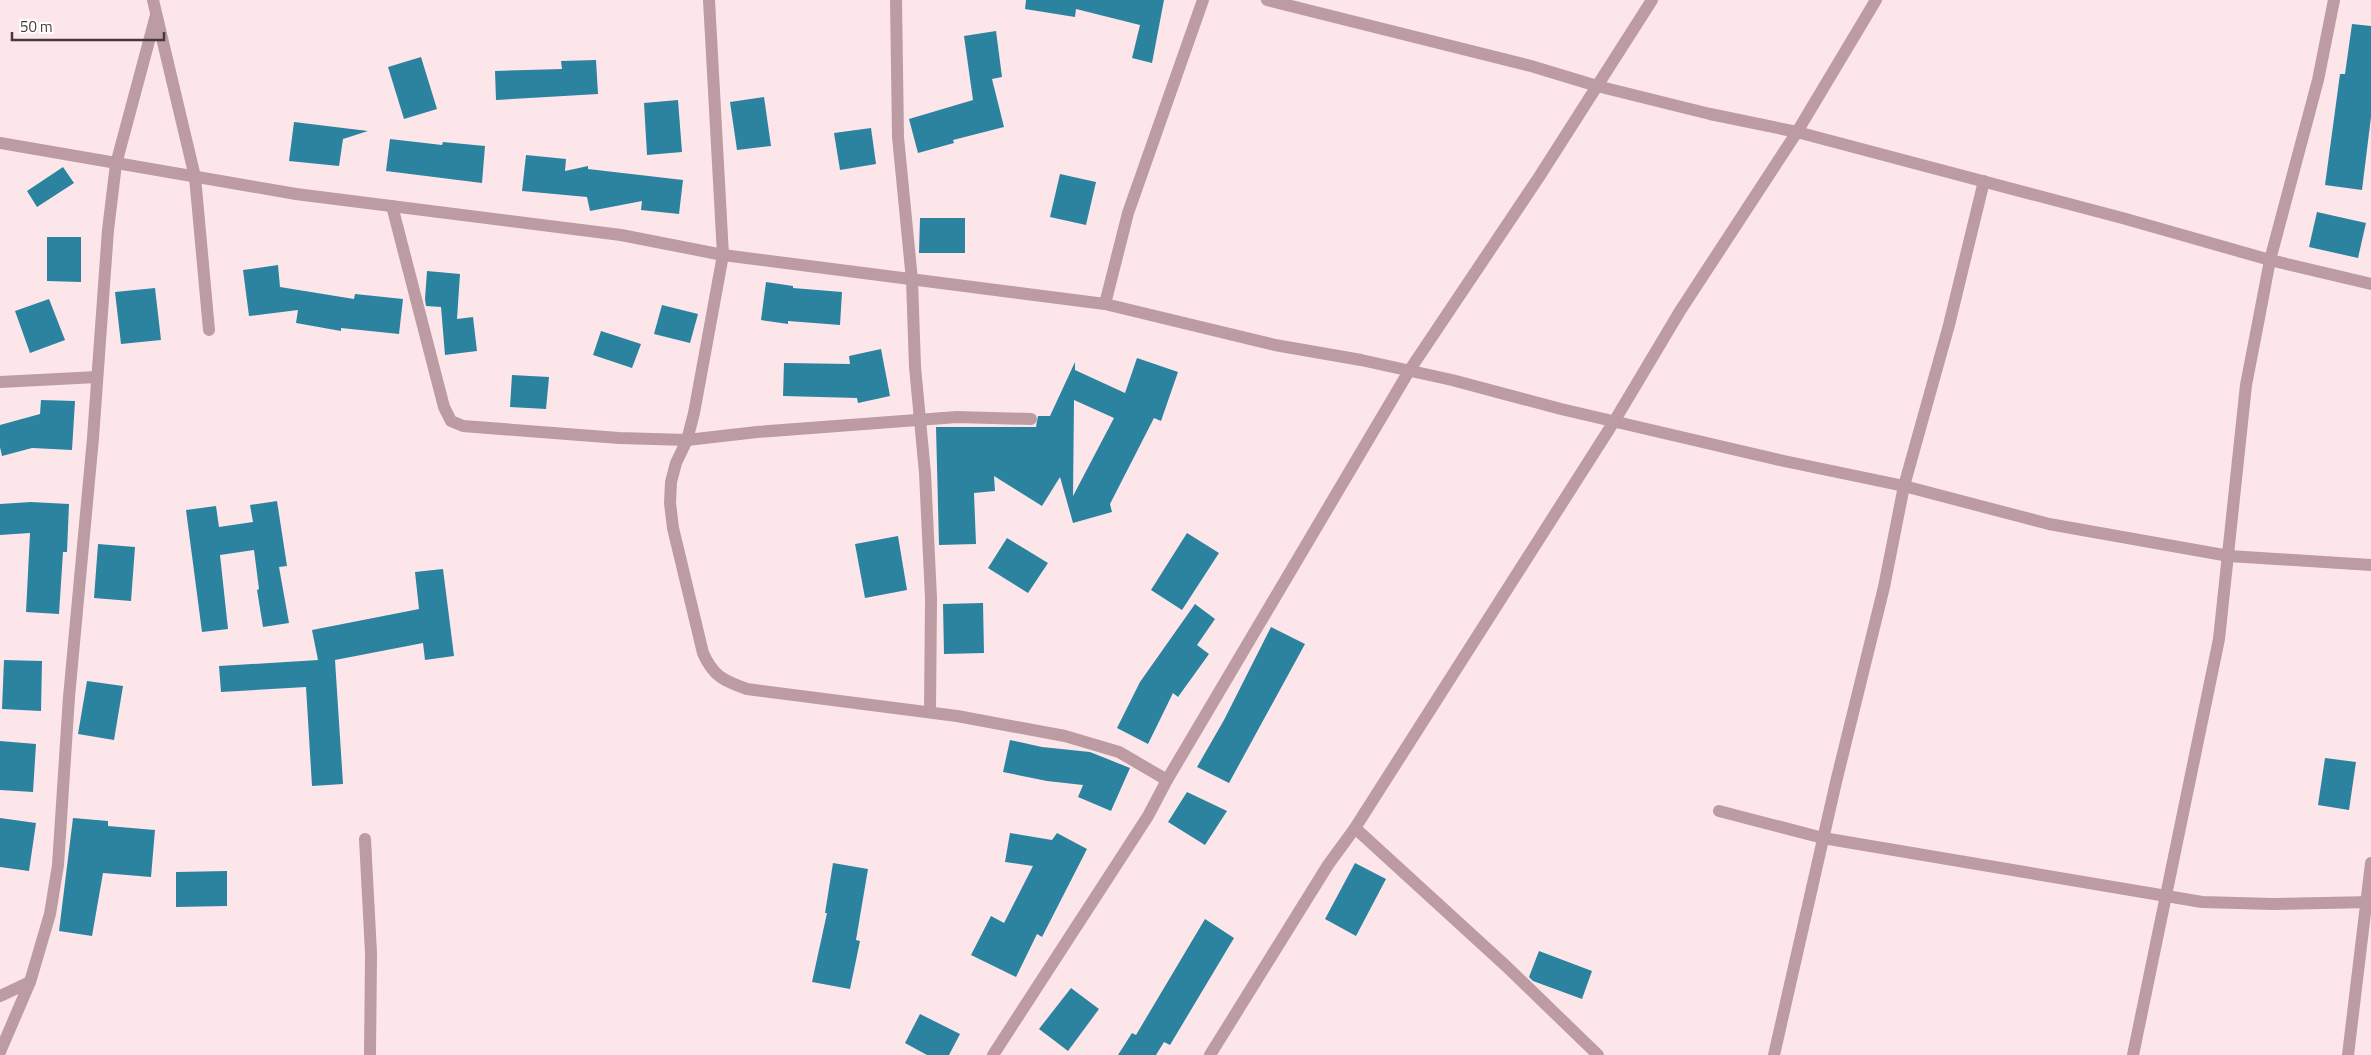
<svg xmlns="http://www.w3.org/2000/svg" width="2371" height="1055" viewBox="0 0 2371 1055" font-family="'Titillium Web',sans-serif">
<rect width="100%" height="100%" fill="#fde6ea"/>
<g fill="#2b83a0" fill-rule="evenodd">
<polygon points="1026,0 1164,0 1152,63 1132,58 1140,25 1076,9 1075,17 1025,9"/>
<polygon points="2352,24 2371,26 2371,117 2362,190 2325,185 2340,74 2345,74"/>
<polygon points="996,31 1002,77 992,79 1004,127 953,140 954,143 918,153 909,119 973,100 964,36"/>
<polygon points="421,57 437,109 404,119 388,67"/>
<polygon points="596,60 598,94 496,100 495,71 562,69 561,61"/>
<polygon points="764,97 771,146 737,150 730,102"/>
<polygon points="678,100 682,152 647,155 644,103"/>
<polygon points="294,122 368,131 343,139 339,166 289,161"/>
<polygon points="871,128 876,164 840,170 834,133"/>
<polygon points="390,139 442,145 443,142 485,146 482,183 386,171"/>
<polygon points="526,155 566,159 565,171 588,166 588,169 683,180 679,214 641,210 642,201 590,211 587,197 522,191"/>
<polygon points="63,167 74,183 37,207 27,191"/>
<polygon points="1060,174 1096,182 1086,225 1050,217"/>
<polygon points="2317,212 2366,223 2358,258 2309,247"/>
<polygon points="920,218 965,218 965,253 919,253"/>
<polygon points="47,237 81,237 81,282 47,281"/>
<polygon points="278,265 280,287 354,299 355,294 403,299 399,334 341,328 341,331 296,323 298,310 249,316 243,270"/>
<polygon points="427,271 460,274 457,319 473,317 477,351 445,355 441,307 426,306 425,299"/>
<polygon points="766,282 793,286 793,288 842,292 840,325 788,321 788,324 761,320"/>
<polygon points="155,288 161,340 121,344 115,292"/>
<polygon points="49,299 65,340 30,353 15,311"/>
<polygon points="662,305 698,314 690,343 654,334"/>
<polygon points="601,331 641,344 632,368 593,355"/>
<polygon points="881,349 890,396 858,403 857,398 783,396 784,363 850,364 849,356"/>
<path d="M1137 358 1178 372 1161 421 1154 418 1110 504 1112 512 1073 523 1060 477 1042 506 994 476 995 491 974 493 976 544 939 545 936 427H1036L1038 416H1050L1075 362V370L1125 393ZM1074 400 1114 418 1073 496Z"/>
<polygon points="512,375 549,377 546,409 510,407"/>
<polygon points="41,400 75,401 72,450 32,448 2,456 0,447 0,425 40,414"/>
<polygon points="277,501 287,566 279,567 289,623 263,627 257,590 259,589 254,550 220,555 228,629 202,632 186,510 216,506 219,527 253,522 250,505"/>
<polygon points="31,502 69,504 67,552 63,552 59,614 26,612 30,533 0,535 0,504"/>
<polygon points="1187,533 1219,553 1182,610 1151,590"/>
<polygon points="898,536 907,590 865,598 855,544"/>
<polygon points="1007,538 1048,563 1028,593 988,568"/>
<polygon points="98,544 135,547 131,601 94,598"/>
<polygon points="443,569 454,656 425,660 423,643 335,660 343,784 312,786 306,687 221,692 219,666 318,660 312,630 419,609 415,572"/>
<polygon points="983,603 984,653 944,654 943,604"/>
<polygon points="1195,604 1215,619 1197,645 1209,654 1178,697 1173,693 1148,744 1117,728 1140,682"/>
<polygon points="1271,627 1305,644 1229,783 1197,767 1224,720"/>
<polygon points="4,660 42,661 41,711 2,709"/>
<polygon points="87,681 123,686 114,740 78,734"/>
<polygon points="1010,740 1042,747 1090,752 1130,768 1111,811 1078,797 1083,785 1047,781 1003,772"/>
<polygon points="0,741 36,744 33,792 0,790"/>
<polygon points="2325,758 2356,762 2349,810 2318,805"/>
<polygon points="1187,792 1227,811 1205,845 1168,822"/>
<polygon points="0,818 36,823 29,871 0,867"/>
<polygon points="73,818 108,821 108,826 155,830 151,877 103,873 92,936 59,931"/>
<polygon points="1010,833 1052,840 1057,833 1087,849 1042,937 1037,934 1016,977 971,955 991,916 1004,923 1033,866 1005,862"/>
<polygon points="833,863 868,869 856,940 860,941 850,989 812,982 827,913 825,913"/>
<polygon points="1355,863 1386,879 1356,936 1325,919"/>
<polygon points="227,871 227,906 176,907 176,872"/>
<polygon points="1205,919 1234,938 1170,1045 1164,1042 1156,1055 1118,1055 1132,1033 1136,1035"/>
<polygon points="1539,951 1592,971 1582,999 1533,981 1529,977"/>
<polygon points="1071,988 1099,1009 1068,1051 1039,1029"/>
<polygon points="920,1014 960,1034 949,1055 927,1055 905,1043"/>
</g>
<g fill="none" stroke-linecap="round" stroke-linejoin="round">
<g stroke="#bd9ba2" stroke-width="12">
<polyline points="153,0 195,177 209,330"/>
<path d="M709 0 723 255 694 413 687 440 676 463 671 482 670 503 673 528 703 653C713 676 724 681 747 689L957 716 1065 736 1119 752 1167 780"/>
<polyline points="896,0 898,137 912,280 915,367 925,473 931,598 930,712"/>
<polyline points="1267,0 1531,66 1597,86 1710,114 1797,132 2126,219 2270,260 2371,284"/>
<polyline points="0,143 296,194 621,235 723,255 1105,304 1275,345 1361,360 1452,380 1561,409 1784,461 1904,486 2049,524 2229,556 2371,565"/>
<polyline points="392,206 444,407 451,421 463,426 619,438 687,440 757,432 957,417 1031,419"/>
<polyline points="1105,304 1128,213 1203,0"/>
<polyline points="0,382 97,377"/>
<polyline points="1719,811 1823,838 2202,902 2273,904 2371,902"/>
<polyline points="1355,828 1506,966 1598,1055"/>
<polyline points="365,839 371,953 370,1055"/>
<polyline points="0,996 30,982"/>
<polyline points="0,1052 30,982 50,914 58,865 69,697 93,438 108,230 116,164 156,15"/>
<polyline points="993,1055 1148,816 1167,780 1409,371 1539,177 1652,0"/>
<polyline points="1210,1055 1328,865 1355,828 1615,420 1680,311 1797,132 1876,0"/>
<polyline points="1774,1055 1836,782 1884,587 1904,486 1949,325 1984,181"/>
<polyline points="2133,1055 2219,639 2246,385 2259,318 2270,260 2318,80 2334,0"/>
<polyline points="2348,1055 2371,863"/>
</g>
</g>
<path d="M12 32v8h152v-8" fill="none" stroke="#47383b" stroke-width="2.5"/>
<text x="20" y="32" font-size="15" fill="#47383b" stroke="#ffffff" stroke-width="4" paint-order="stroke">50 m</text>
</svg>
